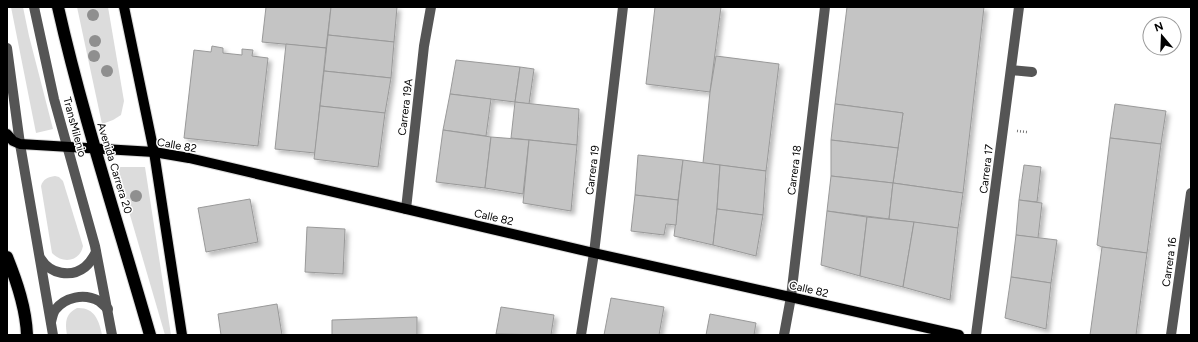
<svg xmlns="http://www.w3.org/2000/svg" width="1198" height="342" viewBox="0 0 1198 342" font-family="Figtree,sans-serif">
<defs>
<filter id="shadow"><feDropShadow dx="3.5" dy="3.5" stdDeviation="2" flood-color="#0004"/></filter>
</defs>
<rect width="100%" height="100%" fill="#fff"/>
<g fill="#dcdcdc">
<polygon points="11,7 23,7 29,36 53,129 36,133"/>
<polygon points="77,7 108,7 124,101 121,115 113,120 102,124"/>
<polygon points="116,167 145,167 171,335 165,335"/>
<path d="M55 176 59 177 63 181 83 246C80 262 62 264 52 253L41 186C43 179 48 177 55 176Z"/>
<path d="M77 308C94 307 99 320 102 335H67C65 323 65 314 77 308Z"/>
</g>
<g fill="#c4c4c4" stroke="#999" filter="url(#shadow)">
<polygon points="266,7 331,7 326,48 262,42"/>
<polygon points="331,7 397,7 394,42 328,35"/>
<polygon points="655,7 721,7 710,92 646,84"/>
<polygon points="847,7 984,7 963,193 893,183 903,113 835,104"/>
<polygon points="328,35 394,42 391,78 324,71"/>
<polygon points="286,44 326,48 315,153 275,149"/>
<polygon points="212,46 223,48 223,53 242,55 242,49 253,50 252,56 268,58 258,146 184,138 194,50 211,52"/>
<polygon points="716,56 779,64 766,171 703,163 710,92"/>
<polygon points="456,60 520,67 515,102 450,94"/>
<polygon points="520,67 534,69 529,104 515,102"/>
<polygon points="324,71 391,78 385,113 320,106"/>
<polygon points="450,94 491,99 486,136 443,130"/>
<polygon points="515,102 579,109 577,145 511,138"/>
<polygon points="835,104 903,113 898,148 831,140"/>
<polygon points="1115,104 1166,111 1161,144 1110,138"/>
<polygon points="320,106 385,113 378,167 314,159"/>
<polygon points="443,130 491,137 485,188 436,182"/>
<polygon points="491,137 529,140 523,194 485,188"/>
<polygon points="1110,138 1161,144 1147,253 1102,247 1097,245"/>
<polygon points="529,140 577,145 571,211 523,203"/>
<polygon points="831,140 898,148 893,183 831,176"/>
<polygon points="638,155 683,160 678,200 635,195"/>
<polygon points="683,160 720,165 717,209 713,245 674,236"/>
<polygon points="720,165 766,171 763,215 717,209"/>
<polygon points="1024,165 1041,167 1037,202 1019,200"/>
<polygon points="831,176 893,183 889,219 827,211"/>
<polygon points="893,183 963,193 958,228 889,219"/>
<polygon points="635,195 678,200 676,225 666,224 664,235 631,231"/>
<polygon points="250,199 258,242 206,252 198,208"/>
<polygon points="1019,200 1042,203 1038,238 1016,235"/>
<polygon points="717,209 763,215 756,256 713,245"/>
<polygon points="827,211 867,217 860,276 821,265"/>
<polygon points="867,217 914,222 903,287 860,276"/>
<polygon points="914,222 958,228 950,300 903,287"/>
<polygon points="307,227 345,229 343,274 305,272"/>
<polygon points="1016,235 1057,240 1051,283 1011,277"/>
<polygon points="1102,247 1147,253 1136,335 1090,335"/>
<polygon points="1011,277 1051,283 1046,329 1005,318"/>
<polygon points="611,298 664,307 659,335 604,335"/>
<polygon points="277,304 282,335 221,335 218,314"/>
<polygon points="501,307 554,315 551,335 496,334"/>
<polygon points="710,314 756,323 754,335 706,335"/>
<polygon points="417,317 417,335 332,335 332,320"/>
</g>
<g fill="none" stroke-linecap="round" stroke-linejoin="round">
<defs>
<g id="major">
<polyline points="124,7 154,152 182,335"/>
<polyline points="7,134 13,141 20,144 154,152 189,158 594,253 959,335"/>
</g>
<g id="highway">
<path d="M58 7C83 118 119 226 150 335"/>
<path d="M7 257C17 282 26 308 27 335"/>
</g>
</defs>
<use href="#major" stroke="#dbdbdb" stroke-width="12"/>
<use href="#highway" stroke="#dbdbdb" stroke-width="14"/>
<polyline stroke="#777" stroke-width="2.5" stroke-dasharray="1 2" stroke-linecap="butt" points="1017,131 1027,132"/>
<g stroke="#555" stroke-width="10">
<polyline points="34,7 54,99 95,246 112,335"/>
<polyline points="7,48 20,144 53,335"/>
<polyline points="1011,70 1032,72"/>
<polyline points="406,209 424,46 431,7"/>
<path d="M41 259C50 274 71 278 85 267 90 263 93 258 96 252"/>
<path d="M51 322C52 318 53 313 55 310 65 297 84 293 99 301 102 303 105 307 108 309"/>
<polyline points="581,335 594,253 623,7"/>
<polyline points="784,335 791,297 825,7"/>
<polyline points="976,335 1019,7"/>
<polyline points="1171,335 1191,193"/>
</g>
<use href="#major" stroke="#000" stroke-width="10"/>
<use href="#highway" stroke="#000" stroke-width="12"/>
</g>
<g fill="#8f8f8f">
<circle cx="93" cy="15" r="6"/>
<circle cx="95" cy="41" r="6"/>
<circle cx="94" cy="56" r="6"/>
<circle cx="107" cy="71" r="6"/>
<circle cx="136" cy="196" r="6"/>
</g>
<g text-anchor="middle" stroke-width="3" stroke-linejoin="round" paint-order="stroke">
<g font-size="11" fill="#000" stroke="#fff">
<text transform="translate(405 107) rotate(-83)" y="4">Carrera 19A</text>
<text transform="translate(75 127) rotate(75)" y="4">TransMilenio</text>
<text transform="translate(177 145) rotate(10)" y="4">Calle 82</text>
<text transform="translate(115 168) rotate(73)" y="4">Avenida Carrera 20</text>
<text transform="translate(986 169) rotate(-83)" y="4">Carrera 17</text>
<text transform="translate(592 170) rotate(-83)" y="4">Carrera 19</text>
<text transform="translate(794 170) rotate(-83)" y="4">Carrera 18</text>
<text transform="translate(494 217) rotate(13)" y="4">Calle 82</text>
<text transform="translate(1169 262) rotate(-82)" y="4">Carrera 16</text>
<text transform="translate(809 289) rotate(13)" y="4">Calle 82</text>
</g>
</g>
<rect width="1198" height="342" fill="none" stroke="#000000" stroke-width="16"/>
<g transform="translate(1162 36) rotate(341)"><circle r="19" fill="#ffffff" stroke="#999999"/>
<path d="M0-3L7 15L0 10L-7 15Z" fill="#000000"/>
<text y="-6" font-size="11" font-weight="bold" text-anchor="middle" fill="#000000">N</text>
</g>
</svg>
